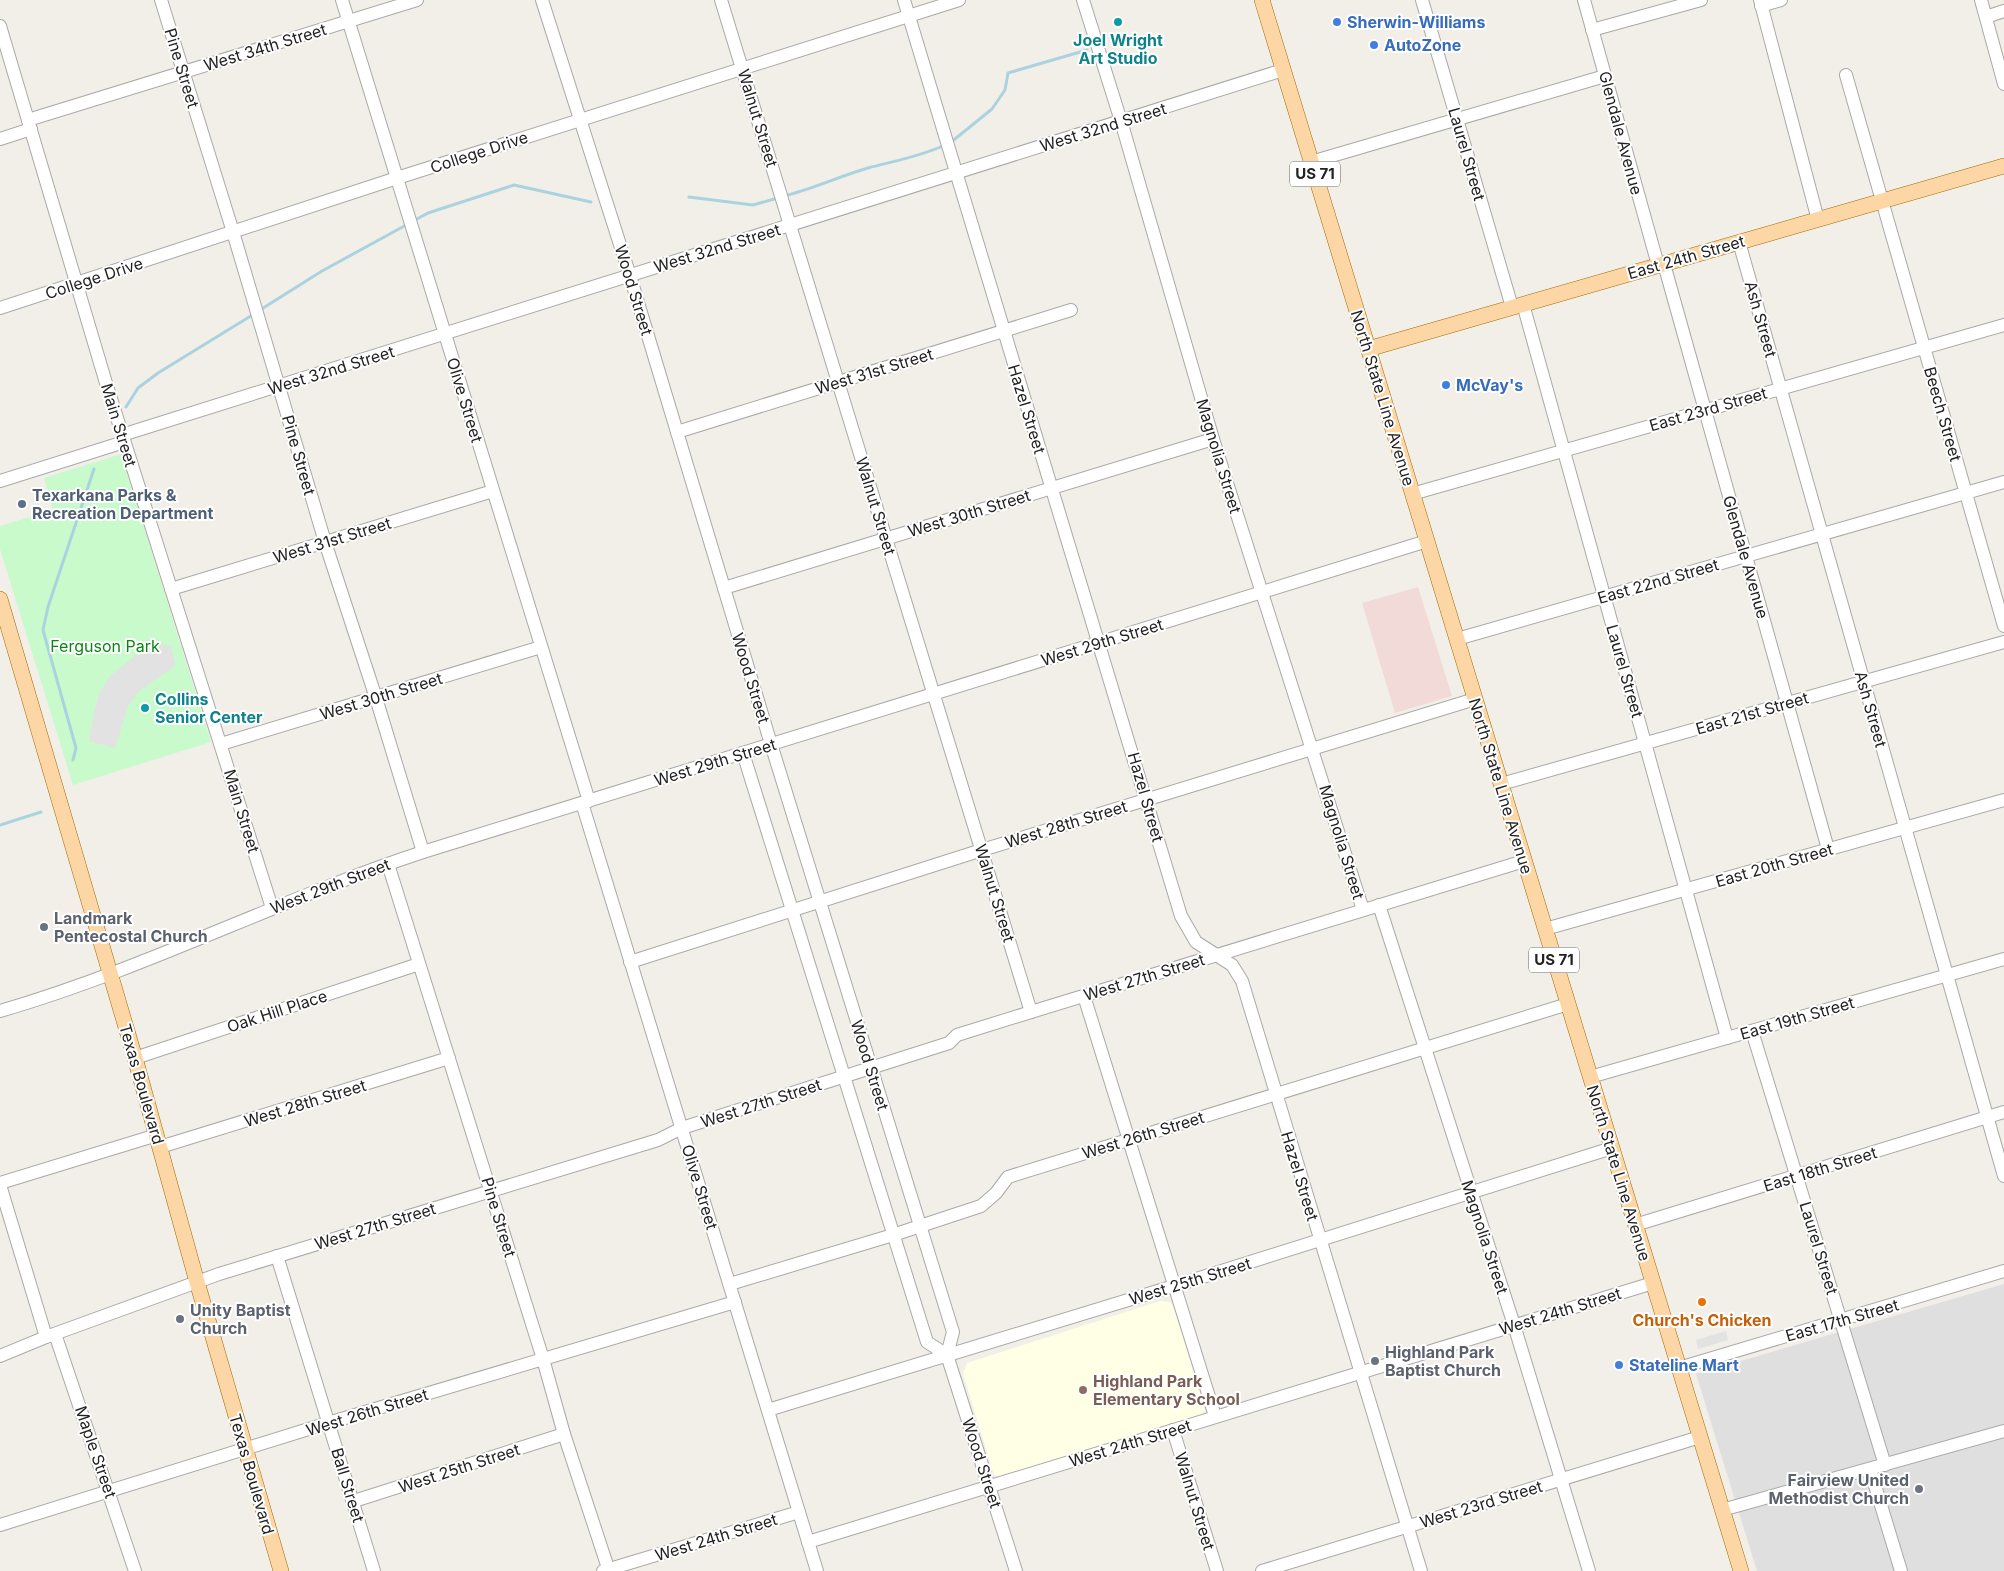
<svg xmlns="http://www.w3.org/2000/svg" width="2004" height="1571" viewBox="0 0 2004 1571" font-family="Inter,sans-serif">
<rect width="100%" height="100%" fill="#f2efe9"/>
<polygon fill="#e0dfdf" points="2004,1284 2004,1571 1757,1571 1696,1374"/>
<polygon fill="#f2dad9" points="1418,587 1452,696 1395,713 1362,603"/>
<polygon fill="#ffffe5" points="1160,1301 1170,1302 1173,1306 1205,1410 1203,1413 1200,1416 1000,1477 994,1475 963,1374 967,1363"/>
<polygon fill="#c8facc" points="121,454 211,742 73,785 0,549 0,526 53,510 44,478"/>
<g fill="#e2e2e2">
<polygon points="162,643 171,647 176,665 139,691 128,706 116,745 114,748 89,741 93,716 99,694 109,677 137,654"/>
<polygon points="1726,1331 1728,1340 1698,1349 1696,1340"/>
</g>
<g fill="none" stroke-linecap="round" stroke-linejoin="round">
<g stroke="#aad3df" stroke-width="3">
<polyline points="950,143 992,109 1005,90 1008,73 1087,50"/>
<path d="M784 196C813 189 840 176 868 168 894 161 919 157 945 145"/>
<polyline points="689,197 753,205 778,198"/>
<polyline points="413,221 428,213 514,185 591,202"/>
<polyline points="260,310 322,271 408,224"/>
<polyline points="126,407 138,388 158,373 254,314"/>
<polyline points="73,760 76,748 43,630 48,607 94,469"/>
<polyline points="0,825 41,812"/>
</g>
<defs>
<g id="minor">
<polyline points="161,0 233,232 325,542 376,698 423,852"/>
<polyline points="342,0 589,801"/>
<polyline points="542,0 630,276 771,744 953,1332 947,1355 1016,1571"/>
<polyline points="721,0 1031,1012"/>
<polyline points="904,0 1181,916 1196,942 1232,965 1242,981 1421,1571"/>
<polyline points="1083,0 1121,121 1213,439 1363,910"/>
<polyline points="1422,0 1512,307"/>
<polyline points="1584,0 1658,265"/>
<polyline points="1760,0 1818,220"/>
<polyline points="1981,0 2004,84"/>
<polyline points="1761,6 1781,0"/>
<polyline points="1986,17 2004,11"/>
<polyline points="0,26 106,383 272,908"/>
<polyline points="1592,30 1701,0"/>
<polyline points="1846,75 2004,626"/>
<polyline points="28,120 417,0"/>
<polyline points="0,139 31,129"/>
<polyline points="1311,162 1605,76"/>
<polyline points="1739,242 2004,1176"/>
<polyline points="1664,264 1828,849"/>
<polyline points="1523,304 1727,1038"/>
<polyline points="0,308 397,178 959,0"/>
<polyline points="677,432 1071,310"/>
<polyline points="122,435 1283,70"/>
<polyline points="0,481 124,442"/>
<polyline points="1412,494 2004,325"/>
<polyline points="724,588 1213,439"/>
<polyline points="171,589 493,491"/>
<polyline points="1457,639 2004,482"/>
<polyline points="221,744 541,647"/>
<polyline points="743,753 927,1342 947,1355"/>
<polyline points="1501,784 2004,642"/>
<polyline points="582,803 817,1571"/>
<polyline points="388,864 543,1359 564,1434 609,1571"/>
<polyline points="1379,905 1514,1325 1589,1571"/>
<polyline points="1545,929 2004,800"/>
<polyline points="630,962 982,850 1475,699"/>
<polyline points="1084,996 1215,1416"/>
<path d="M0 1011C145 969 280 899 423 852L1427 541"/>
<polyline points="1752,1031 1885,1465"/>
<polyline points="135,1058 419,964"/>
<polyline points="1590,1077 2004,959"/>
<polyline points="160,1147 449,1058"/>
<polyline points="0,1183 157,1135"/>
<polyline points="0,1185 46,1337"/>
<polyline points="1635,1225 2004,1112"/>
<polyline points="277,1256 374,1571"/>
<polyline points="730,1284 893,1235 981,1206 996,1193 1008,1177 1568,1004"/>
<polyline points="55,1334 135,1571"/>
<polyline points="0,1356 46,1337 219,1274 658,1140 682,1128 949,1043 957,1035 1031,1012 1524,861"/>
<polyline points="1679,1368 2004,1271"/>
<polyline points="768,1410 1174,1286 1612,1148"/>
<polyline points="1173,1430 1217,1571"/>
<polyline points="1870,1469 1901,1571"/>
<polyline points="354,1501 564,1434"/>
<polyline points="1722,1510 2004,1431"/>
<polyline points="0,1525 328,1423 735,1302"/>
<polyline points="808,1542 1653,1283"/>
<polyline points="603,1571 799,1512"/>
<polyline points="1262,1571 1700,1437"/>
</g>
<g id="major">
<polyline points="1262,0 1741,1571"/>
<polyline points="1368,349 2004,166"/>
<polyline points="0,599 135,1058 197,1282 281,1571"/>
</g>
</defs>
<use href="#minor" stroke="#a9a9a9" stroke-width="14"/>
<use href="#major" stroke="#a06b00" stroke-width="16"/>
<use href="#minor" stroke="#fff" stroke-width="12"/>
<use href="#major" stroke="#fcd6a4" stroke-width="15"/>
</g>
<g fill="#0f9aa8" stroke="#fff" stroke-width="2">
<circle cx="1118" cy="22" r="5"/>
<circle cx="145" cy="708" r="5"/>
</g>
<g fill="#3f7fe0" stroke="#fff" stroke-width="2">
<circle cx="1337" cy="22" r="5"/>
<circle cx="1374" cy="45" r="5"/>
<circle cx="1446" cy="385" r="5"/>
<circle cx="1619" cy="1365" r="5"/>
</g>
<circle fill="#5c6f8a" stroke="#fff" stroke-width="2" cx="22" cy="504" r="5"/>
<g fill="#6b7280" stroke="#fff" stroke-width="2">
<circle cx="44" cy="927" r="5"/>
<circle cx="180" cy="1319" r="5"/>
<circle cx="1375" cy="1361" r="5"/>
<circle cx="1919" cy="1489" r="5"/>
</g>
<circle fill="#e8710a" stroke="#fff" stroke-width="2" cx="1702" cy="1302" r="5"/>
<circle fill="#8d6e63" stroke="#fff" stroke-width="2" cx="1083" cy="1390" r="5"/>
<g text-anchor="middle" stroke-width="4" stroke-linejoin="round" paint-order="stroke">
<g fill="#fff" stroke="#646464" stroke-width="1">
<rect x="1290" y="161.5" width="50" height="25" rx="4"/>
<rect x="1529" y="947.5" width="50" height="25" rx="4"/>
</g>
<g font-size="15" font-weight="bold" fill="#222">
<text x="1315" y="179">US 71</text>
<text x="1554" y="965">US 71</text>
</g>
<g font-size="16" font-weight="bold" fill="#366cbe" stroke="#fff" text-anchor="start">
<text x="1347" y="28">Sherwin-Williams</text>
<text x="1384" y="51">AutoZone</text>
<text x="1456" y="391">McVay's</text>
<text x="1629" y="1371">Stateline Mart</text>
</g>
<g font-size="16" font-weight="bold" fill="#0d838f" stroke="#fff">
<text x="1118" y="46">Joel Wright<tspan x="1118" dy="18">Art Studio</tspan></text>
<text x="155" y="705" text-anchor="start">Collins<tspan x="155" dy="18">Senior Center</tspan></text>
</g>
<g font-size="16" fill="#222" stroke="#fff">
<text transform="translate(265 47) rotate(-17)" y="6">West 34th Street</text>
<text transform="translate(182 68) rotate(73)" y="6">Pine Street</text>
<text transform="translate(758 118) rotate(73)" y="6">Walnut Street</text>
<text transform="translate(1103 127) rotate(-17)" y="6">West 32nd Street</text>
<text transform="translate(1621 133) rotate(75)" y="6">Glendale Avenue</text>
<text transform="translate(479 152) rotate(-18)" y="6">College Drive</text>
<text transform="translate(1467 154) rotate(74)" y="6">Laurel Street</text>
<text transform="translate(717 248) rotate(-17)" y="6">West 32nd Street</text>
<text transform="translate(1686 257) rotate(-16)" y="6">East 24th Street</text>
<text transform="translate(94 278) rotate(-18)" y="6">College Drive</text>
<text transform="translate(634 290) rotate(73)" y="6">Wood Street</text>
<text transform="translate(1761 319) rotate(74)" y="6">Ash Street</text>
<text transform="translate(331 370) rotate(-17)" y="6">West 32nd Street</text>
<text transform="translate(874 371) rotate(-17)" y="6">West 31st Street</text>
<text transform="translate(1383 398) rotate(73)" y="6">North State Line Avenue</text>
<text transform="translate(465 400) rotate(73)" y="6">Olive Street</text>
<text transform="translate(1027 409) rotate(73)" y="6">Hazel Street</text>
<text transform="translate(1708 409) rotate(-16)" y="6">East 23rd Street</text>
<text transform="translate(1943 414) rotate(74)" y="6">Beech Street</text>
<text transform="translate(119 425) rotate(73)" y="6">Main Street</text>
<text transform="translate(299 455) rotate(74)" y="6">Pine Street</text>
<text transform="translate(1219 456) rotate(73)" y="6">Magnolia Street</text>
<text transform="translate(876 506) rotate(73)" y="6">Walnut Street</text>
<text transform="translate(969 513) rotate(-17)" y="6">West 30th Street</text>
<text transform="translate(332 540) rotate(-17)" y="6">West 31st Street</text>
<text transform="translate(1746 557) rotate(74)" y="6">Glendale Avenue</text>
<text transform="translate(1658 581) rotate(-16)" y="6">East 22nd Street</text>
<text transform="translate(1102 642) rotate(-17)" y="6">West 29th Street</text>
<text transform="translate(1625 671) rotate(74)" y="6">Laurel Street</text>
<text transform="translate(751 678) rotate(73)" y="6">Wood Street</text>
<text transform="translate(381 696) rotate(-17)" y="6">West 30th Street</text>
<text transform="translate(1871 709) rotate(74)" y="6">Ash Street</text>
<text transform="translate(1752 713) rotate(-16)" y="6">East 21st Street</text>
<text transform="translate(715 762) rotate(-17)" y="6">West 29th Street</text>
<text transform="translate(1501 786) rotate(73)" y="6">North State Line Avenue</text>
<text transform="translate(1146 797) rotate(74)" y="6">Hazel Street</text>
<text transform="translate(242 811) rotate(73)" y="6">Main Street</text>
<text transform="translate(1066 824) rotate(-17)" y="6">West 28th Street</text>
<text transform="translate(1342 842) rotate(73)" y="6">Magnolia Street</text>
<text transform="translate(1774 865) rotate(-16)" y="6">East 20th Street</text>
<text transform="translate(330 886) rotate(-21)" y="6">West 29th Street</text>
<text transform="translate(995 893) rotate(73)" y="6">Walnut Street</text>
<text transform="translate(1144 977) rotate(-17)" y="6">West 27th Street</text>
<text transform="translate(277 1011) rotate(-18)" y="6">Oak Hill Place</text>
<text transform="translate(1797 1018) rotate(-16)" y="6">East 19th Street</text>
<text transform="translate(870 1065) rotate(73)" y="6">Wood Street</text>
<text transform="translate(142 1084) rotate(74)" y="6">Texas Boulevard</text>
<text transform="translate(305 1103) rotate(-17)" y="6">West 28th Street</text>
<text transform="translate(761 1103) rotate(-18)" y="6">West 27th Street</text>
<text transform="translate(1143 1135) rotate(-17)" y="6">West 26th Street</text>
<text transform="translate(1820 1169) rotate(-17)" y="6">East 18th Street</text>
<text transform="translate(1619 1173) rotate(73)" y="6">North State Line Avenue</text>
<text transform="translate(1300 1176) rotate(73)" y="6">Hazel Street</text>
<text transform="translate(700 1187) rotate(73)" y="6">Olive Street</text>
<text transform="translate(499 1217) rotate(73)" y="6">Pine Street</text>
<text transform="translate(375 1226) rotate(-17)" y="6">West 27th Street</text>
<text transform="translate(1485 1237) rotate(72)" y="6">Magnolia Street</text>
<text transform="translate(1819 1248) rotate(73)" y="6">Laurel Street</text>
<text transform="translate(1190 1281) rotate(-17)" y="6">West 25th Street</text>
<text transform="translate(1560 1311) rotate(-17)" y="6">West 24th Street</text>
<text transform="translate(1842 1320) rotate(-16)" y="6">East 17th Street</text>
<text transform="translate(367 1412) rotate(-17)" y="6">West 26th Street</text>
<text transform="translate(1130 1443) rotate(-17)" y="6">West 24th Street</text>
<text transform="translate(96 1452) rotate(71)" y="6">Maple Street</text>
<text transform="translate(982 1463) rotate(72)" y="6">Wood Street</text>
<text transform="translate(459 1468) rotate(-18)" y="6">West 25th Street</text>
<text transform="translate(252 1474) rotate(74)" y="6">Texas Boulevard</text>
<text transform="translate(348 1485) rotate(73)" y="6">Ball Street</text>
<text transform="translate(1195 1501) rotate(73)" y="6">Walnut Street</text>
<text transform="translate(1481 1504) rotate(-17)" y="6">West 23rd Street</text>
<text transform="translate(716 1537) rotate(-17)" y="6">West 24th Street</text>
</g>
<g font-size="16" font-weight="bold" fill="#4e5e75" stroke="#fff" text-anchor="start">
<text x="32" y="501">Texarkana Parks &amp;<tspan x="32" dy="18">Recreation Department</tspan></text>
</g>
<g font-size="16" fill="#0c8416" stroke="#fff">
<text x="105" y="652">Ferguson Park</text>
</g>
<g font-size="16" font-weight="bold" fill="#5b616d" stroke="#fff" text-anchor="start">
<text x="54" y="924">Landmark<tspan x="54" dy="18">Pentecostal Church</tspan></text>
<text x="190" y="1316">Unity Baptist<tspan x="190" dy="18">Church</tspan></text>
<text x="1385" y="1358">Highland Park<tspan x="1385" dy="18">Baptist Church</tspan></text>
<text x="1909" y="1486" text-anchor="end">Fairview United<tspan x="1909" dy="18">Methodist Church</tspan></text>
</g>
<g font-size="16" font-weight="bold" fill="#c56008" stroke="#fff">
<text x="1702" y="1326">Church's Chicken</text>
</g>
<g font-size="16" font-weight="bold" fill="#785e54" stroke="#fff" text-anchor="start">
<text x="1093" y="1387">Highland Park<tspan x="1093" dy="18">Elementary School</tspan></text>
</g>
</g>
</svg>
